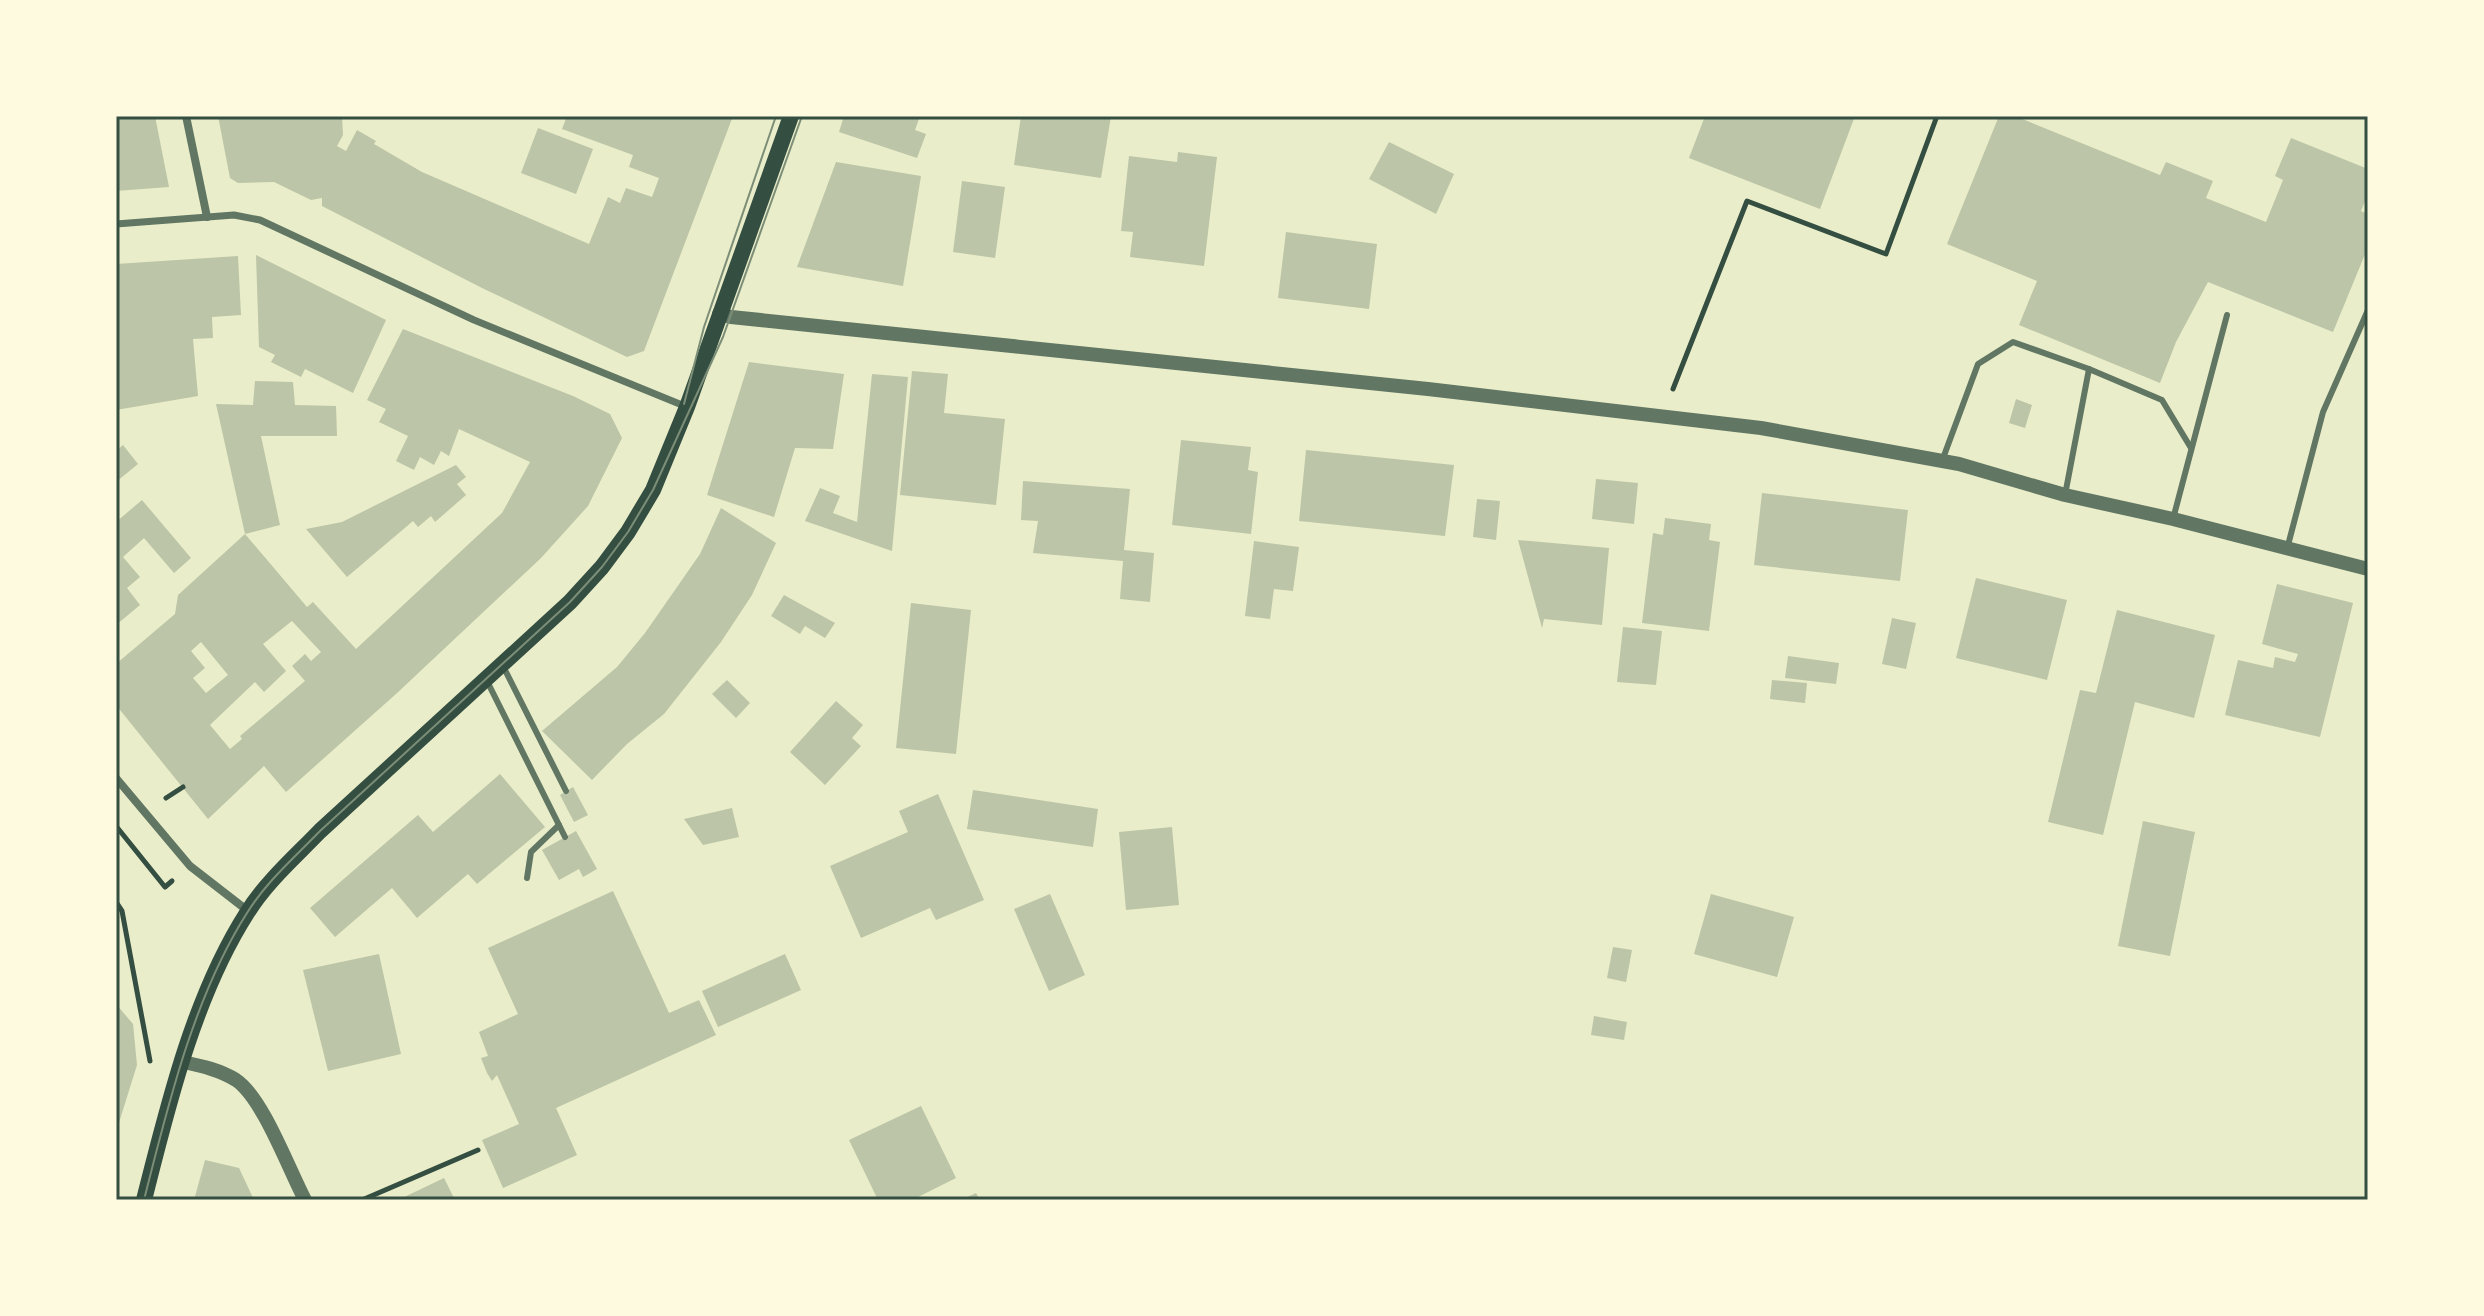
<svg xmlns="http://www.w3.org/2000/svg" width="2484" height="1316" viewBox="0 0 2484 1316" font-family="'Roboto Condensed',sans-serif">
<rect width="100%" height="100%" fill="#e9edc9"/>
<g fill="#bcc5a7" fill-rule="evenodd">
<polygon points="116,116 155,116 169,187 116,191"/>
<polygon points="218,116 342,116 343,135 337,146 346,151 357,130 376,141 374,144 422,172 589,244 608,197 620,203 626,188 652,197 659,178 629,167 633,155 562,129 567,116 733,116 644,351 627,357 482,288 322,206 322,198 311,200 274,182 238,183 230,178"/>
<polygon points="844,116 920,116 915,130 926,134 917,158 839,132"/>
<polygon points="1021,116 1111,116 1101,178 1014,165"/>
<polygon points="1705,116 1855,116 1820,209 1689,158"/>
<polygon points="1999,116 2015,116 2160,175 2166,162 2213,181 2206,198 2266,222 2283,180 2275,176 2291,138 2368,169 2368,194 2361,211 2368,214 2368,247 2333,332 2208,282 2176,342 2160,383 2019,325 2037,281 1947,244"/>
<polygon points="538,128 593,149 576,194 521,173"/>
<polygon points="1389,142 1454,174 1436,214 1369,179"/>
<polygon points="1178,152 1217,157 1204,266 1130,257 1133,232 1121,231 1129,156 1177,162"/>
<polygon points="836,162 921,176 903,286 797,267"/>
<polygon points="962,181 1005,187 995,258 953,252"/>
<polygon points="1286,232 1377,244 1369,309 1278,298"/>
<polygon points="256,255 386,320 353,393 305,369 301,377 271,362 275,355 259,347"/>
<polygon points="238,256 241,315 212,317 213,338 193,339 198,396 116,410 116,264"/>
<path d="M403 329 573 396 610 414 622 438 588 506 541 558 396 694 286 792 264 766 208 819 116 705V664L175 614 178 595 245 534 216 404 253 405 255 381 293 382 295 405 336 406 337 436H261L280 525 245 534 307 607 313 602 356 649 502 513 530 462 459 429 449 456 441 451 434 465 420 457 414 470 396 461 408 436 379 422 386 409 367 400ZM292 621 321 652 311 661 305 654 292 666 305 681 240 736 242 739 230 749 210 725 255 682 264 692 286 671 263 644ZM201 642 228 675 206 693 193 678 205 668 191 651Z"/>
<polygon points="749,362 844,374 833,449 795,448 774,517 707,495"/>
<polygon points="912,371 948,374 944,413 1005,419 996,505 900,495"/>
<polygon points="872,374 908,377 892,551 805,521 820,488 840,496 833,513 857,522"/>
<polygon points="2016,399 2032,405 2025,428 2009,423"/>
<polygon points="1181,440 1251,447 1248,470 1258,472 1251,534 1172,525"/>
<polygon points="123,445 138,464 116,482 116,451"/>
<polygon points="1306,450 1454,465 1445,536 1299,521"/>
<polygon points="456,465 466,477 457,484 466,495 435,522 431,516 418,527 413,521 347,577 306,529 342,522"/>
<polygon points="1596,479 1638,483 1634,524 1592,519"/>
<polygon points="1023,481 1130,489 1124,550 1154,553 1150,602 1120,599 1123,561 1033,553 1038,521 1021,520"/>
<polygon points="1762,493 1908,510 1900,581 1754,565"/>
<polygon points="1477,499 1500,501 1496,540 1473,537"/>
<polygon points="142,500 191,558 174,573 144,538 123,557 140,577 127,588 140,605 116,625 116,522"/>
<polygon points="721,508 776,543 752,595 721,642 664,714 627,744 592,780 542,731 617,667 645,633 700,554"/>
<polygon points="1665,518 1711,524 1709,540 1720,542 1709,631 1642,623 1653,533 1663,535"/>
<polygon points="1518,540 1609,548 1602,625 1544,619 1542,628"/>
<polygon points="1254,541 1299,547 1293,591 1274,589 1270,619 1245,616"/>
<polygon points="1976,578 2067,600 2047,680 1956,658"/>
<polygon points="2277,584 2353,603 2320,737 2225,715 2238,660 2273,668 2275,657 2295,662 2298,654 2262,644"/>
<polygon points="784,595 835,623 825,638 805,626 800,634 771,616"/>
<polygon points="911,603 971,610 956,754 896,748"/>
<polygon points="2117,610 2215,635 2194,718 2135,702 2103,835 2048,822 2080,690 2096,693"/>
<polygon points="1892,618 1916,623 1906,669 1882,664"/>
<polygon points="1623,627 1662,631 1656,685 1617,682"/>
<polygon points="1788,656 1839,663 1836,684 1785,678"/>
<polygon points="727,680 750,703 736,718 712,694"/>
<polygon points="1772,680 1807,683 1805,703 1770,699"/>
<polygon points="836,701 863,725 852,738 861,746 825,785 790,752"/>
<polygon points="500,774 545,827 477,884 468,874 417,918 392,888 335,937 310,908 418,815 433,832"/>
<polygon points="573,787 588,815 574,822 560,795"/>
<polygon points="973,790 1098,809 1093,847 967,829"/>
<polygon points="938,794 984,900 936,920 930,908 861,938 830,866 908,832 899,811"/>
<polygon points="732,808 739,837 703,845 684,819"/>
<polygon points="2143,821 2195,832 2170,956 2118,946"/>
<polygon points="1172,827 1179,905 1126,910 1119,832"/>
<polygon points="576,831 597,869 583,877 579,869 559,880 542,850"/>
<polygon points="613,891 669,1013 699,1000 716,1035 556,1108 577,1155 503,1188 482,1140 519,1124 497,1075 492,1081 487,1073 481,1058 488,1056 479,1032 518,1014 488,948"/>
<polygon points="1050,894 1085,975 1049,991 1014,909"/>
<polygon points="1711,894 1794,917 1777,977 1694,954"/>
<polygon points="1613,947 1632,950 1626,982 1607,978"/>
<polygon points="379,954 401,1054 328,1071 303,970"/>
<polygon points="785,954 801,990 718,1027 702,991"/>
<polygon points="116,1004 133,1024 137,1065 117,1129"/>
<polygon points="1594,1016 1627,1022 1624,1040 1591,1035"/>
<polygon points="921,1106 956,1178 912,1200 878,1200 849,1140"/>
<polygon points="205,1160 239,1168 254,1200 194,1200"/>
<polygon points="444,1178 455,1200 398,1200"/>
<polygon points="976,1193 980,1200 961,1200"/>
</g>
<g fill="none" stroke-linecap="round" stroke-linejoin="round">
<g stroke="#344e41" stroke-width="5">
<polyline points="1673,389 1747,201 1886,254 1937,116"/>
<polyline points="166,798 183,787"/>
<polyline points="116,826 165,887 172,881"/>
<polyline points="116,902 122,911 150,1061"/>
<polyline points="362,1200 478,1150"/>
</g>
<g stroke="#617663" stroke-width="6">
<polyline points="1942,461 1978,364 2013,342 2089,369 2162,400 2191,448"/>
<polyline points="2065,495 2089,369"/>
<polyline points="2173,519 2227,315"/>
<polyline points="2287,549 2323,412 2368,310"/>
<polyline points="503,666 566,791"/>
<polyline points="487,681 565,837"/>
<polyline points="527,878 531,852 559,825"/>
</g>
<polyline stroke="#617663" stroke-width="7" points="116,224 234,215 260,220 474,320 687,407"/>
<g stroke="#617663" stroke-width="8">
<polyline points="186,116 207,217"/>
<polyline points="116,778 190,866 248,911"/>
</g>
<g stroke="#617663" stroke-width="14">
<polyline points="719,314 731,317 1428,389 1761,428 1959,464 2065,495 2173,519 2368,569"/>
<path d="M183 1062C202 1066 220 1070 236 1080 263 1098 289 1170 305 1200"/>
</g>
<path stroke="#344e41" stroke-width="16" d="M144 1200C168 1105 194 996 247 913 266 882 295 857 320 831L570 602 602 567 628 532 653 490 687 407 791 116"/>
<g stroke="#7c8e77" stroke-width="2">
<polyline points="684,404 704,327 776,116"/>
<path d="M144 1200C168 1105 194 996 247 913 266 882 295 857 320 831L570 602 602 567 628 532 653 490 723 337 802 116"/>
</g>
</g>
<rect width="2484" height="1316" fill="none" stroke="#fefae0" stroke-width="236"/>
<rect x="118" y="118" width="2248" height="1080" fill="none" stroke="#344e41" stroke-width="3"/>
</svg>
